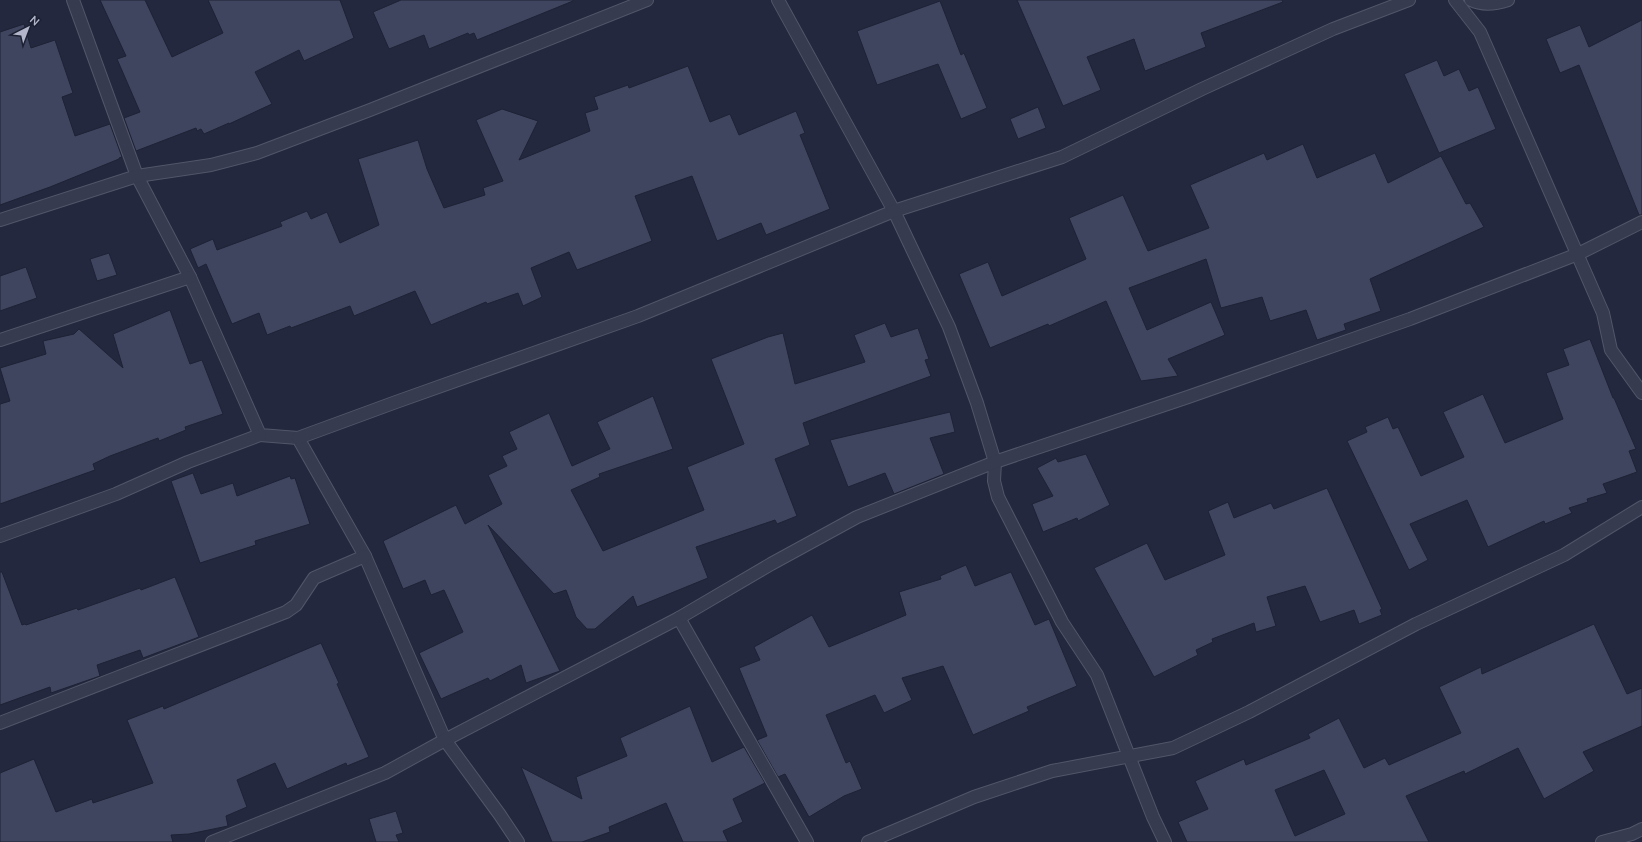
<svg xmlns="http://www.w3.org/2000/svg" width="1642" height="842" viewBox="0 0 1642 842" font-family="Mulish,sans-serif">
<rect width="100%" height="100%" fill="#23283f"/>
<g fill="#3f445f" stroke="#1e2235" fill-rule="evenodd">
<polygon points="100,0 145,0 172,57 223,33 208,0 340,0 354,38 304,61 299,50 255,72 272,104 229,124 229,123 204,134 201,129 197,131 196,128 136,151 124,118 140,112 117,59 126,56"/>
<polygon points="401,0 573,0 573,1 477,40 474,33 469,35 468,33 429,49 424,35 389,49 373,12"/>
<polygon points="1017,0 1282,0 1283,2 1201,33 1206,47 1145,71 1134,39 1087,57 1101,90 1063,106"/>
<polygon points="940,1 961,55 964,53 987,108 961,119 938,64 877,85 857,31"/>
<polygon points="1642,20 1642,215 1639,215 1579,65 1560,73 1546,39 1580,25 1589,47"/>
<polygon points="24,24 31,48 55,40 73,93 62,97 75,136 110,124 122,157 119,158 119,159 50,187 0,205 0,32"/>
<polygon points="1437,60 1444,76 1459,69 1469,91 1478,87 1496,129 1439,153 1404,74"/>
<polygon points="688,66 710,122 730,114 739,135 796,111 805,133 800,135 830,209 766,235 761,223 717,241 692,176 635,196 652,241 577,270 569,252 531,268 542,297 523,306 518,293 487,304 486,302 431,325 415,291 354,316 350,306 291,328 290,326 267,335 259,313 232,324 206,264 198,268 190,249 213,239 217,250 282,226 280,222 307,211 311,219 327,212 340,243 379,225 358,159 418,140 427,169 444,208 485,195 483,188 503,181 476,120 502,109 538,121 519,160 590,131 585,113 598,109 594,97 628,85 629,88"/>
<polygon points="1038,107 1046,128 1018,139 1010,119"/>
<polygon points="1303,144 1317,178 1375,153 1388,183 1441,156 1466,204 1470,203 1484,227 1370,279 1381,311 1344,324 1346,330 1317,340 1306,310 1270,321 1262,297 1221,308 1206,259 1129,288 1147,330 1211,302 1225,335 1168,359 1178,376 1141,381 1106,301 1049,326 1048,324 990,348 959,274 988,262 1002,296 1086,259 1069,218 1123,195 1148,251 1209,228 1190,185 1264,153 1267,160"/>
<polygon points="109,253 117,275 97,281 90,259"/>
<polygon points="26,267 37,298 0,311 0,276"/>
<polygon points="170,310 190,364 202,360 223,414 185,427 186,430 159,441 158,438 110,456 93,464 95,470 0,504 0,404 10,401 0,368 46,354 43,341 74,334 79,329 123,368 113,334"/>
<polygon points="885,323 891,337 918,328 929,359 925,360 931,376 803,423 810,445 775,459 797,516 777,524 775,520 696,547 708,578 637,607 633,596 595,629 587,629 576,617 566,590 554,594 488,525 560,671 526,683 521,665 490,681 488,678 441,699 419,653 463,632 444,590 431,595 425,580 403,589 383,541 456,505 465,524 502,504 488,475 507,466 502,456 517,449 509,432 549,413 572,466 610,449 597,422 653,396 673,449 599,474 600,477 571,490 603,551 704,510 687,467 744,444 711,359 768,337 783,333 795,384 865,362 854,335"/>
<polygon points="1590,339 1613,398 1614,398 1636,449 1629,451 1637,472 1603,484 1607,493 1587,499 1588,502 1569,508 1572,513 1545,524 1544,521 1488,547 1467,500 1410,524 1428,560 1409,570 1347,441 1367,432 1365,427 1388,417 1393,429 1398,427 1421,476 1464,457 1443,412 1483,394 1505,443 1563,419 1546,373 1569,365 1563,349"/>
<polygon points="950,412 955,432 930,438 944,474 894,494 885,473 848,487 830,440"/>
<polygon points="1086,454 1110,505 1078,521 1077,518 1043,532 1032,504 1053,496 1037,468 1056,458 1058,462"/>
<polygon points="193,473 201,494 233,483 237,496 290,476 291,479 295,478 310,524 255,541 256,545 200,563 171,481"/>
<polygon points="1327,488 1382,609 1380,610 1382,615 1359,624 1354,610 1320,622 1305,586 1267,597 1276,626 1256,632 1254,623 1212,639 1213,642 1196,650 1198,655 1154,677 1094,568 1147,543 1165,580 1225,555 1208,511 1228,502 1234,518 1271,503 1274,509"/>
<polygon points="966,565 975,586 1011,572 1035,625 1049,619 1077,686 1027,707 1029,711 973,735 943,666 902,678 912,700 884,713 875,695 826,715 846,763 850,761 862,789 844,796 809,817 785,774 778,777 757,740 767,736 739,668 760,660 754,647 812,615 829,647 906,615 899,592 941,579 940,576"/>
<polygon points="0,572 2,572 22,625 25,624 26,625 77,608 78,610 140,588 141,590 175,577 199,637 143,658 140,650 97,665 100,676 51,693 50,687 0,705"/>
<path d="M1594 624 1627 694 1642 688V726L1583 752 1594 771 1544 799 1518 748 1465 774 1464 771 1406 796 1429 842H1187L1178 822 1208 809 1195 781 1244 759 1246 765 1310 738 1308 734 1339 718 1364 768 1385 758 1389 765 1461 733 1439 687 1481 667 1482 674ZM1324 770 1345 814 1295 836 1275 790Z"/>
<polygon points="321,643 339,683 337,684 369,757 347,766 346,763 287,789 275,763 237,780 247,807 226,816 228,826 189,834 171,835 173,842 0,842 0,773 34,759 56,812 92,799 93,803 153,783 127,720 163,706 164,709"/>
<polygon points="690,706 712,762 744,747 765,783 733,799 743,822 723,831 728,842 683,842 666,803 609,827 610,832 582,842 552,842 521,767 582,799 576,777 627,756 620,738"/>
<polygon points="396,811 403,833 396,835 399,842 376,842 369,819"/>
</g>
<g fill="none" stroke-linecap="round" stroke-linejoin="round">
<defs>
<g id="minor">
<polyline points="73,0 137,176 190,277 260,435 298,438 365,556 445,740 500,815 518,842"/>
<polyline points="778,0 894,211 949,327 977,403 995,462 994,481 998,497 1062,622 1097,675 1153,817 1165,842"/>
<polyline points="1455,0 1480,32 1603,313 1611,350 1642,393"/>
<path d="M1471 0C1483 6 1496 4 1508 0"/>
<polyline points="0,220 137,176 211,165 257,153 370,110 647,0"/>
<polyline points="0,340 190,277"/>
<polyline points="298,438 396,402 638,316 894,211 1062,157 1202,89 1333,29 1409,0"/>
<polyline points="0,536 116,494 188,462 260,435"/>
<polyline points="679,618 807,842"/>
<polyline points="0,723 286,612 296,605 314,578 365,556"/>
<polyline points="212,842 385,773 445,740 679,618 771,564 857,517 995,462 1188,397 1410,319 1578,254 1642,222"/>
<polyline points="868,842 974,797 1052,771 1173,748 1249,712 1416,624 1564,555 1642,507"/>
<polyline points="1602,842 1632,834 1642,829"/>
</g>
</defs>
<use href="#minor" stroke="#525669" stroke-width="14"/>
<use href="#minor" stroke="#373b4f" stroke-width="12"/>
</g>
<g transform="translate(28 28) rotate(42)" stroke="#1c2033" stroke-width="3" paint-order="stroke">
<path d="M0-3L7 15L0 10L-7 15Z" fill="#b3b6ca"/>
<text y="-6" font-size="11" font-weight="bold" text-anchor="middle" fill="#b3b6ca">N</text>
</g>
</svg>
